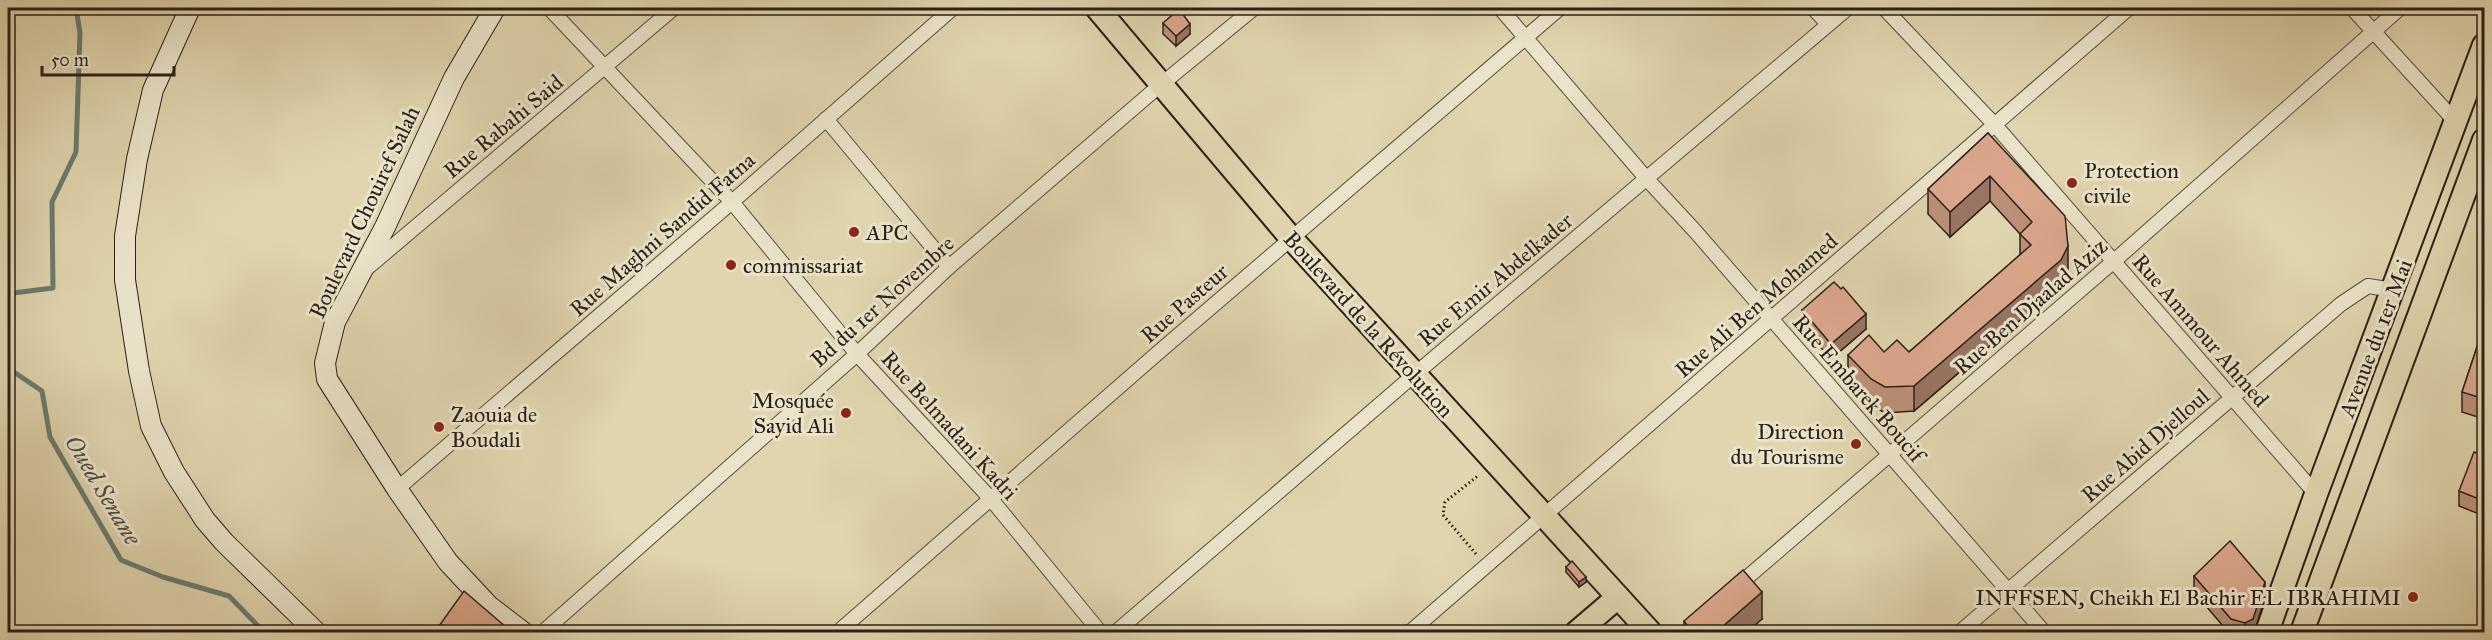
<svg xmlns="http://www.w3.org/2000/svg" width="2492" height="640" viewBox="0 0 2492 640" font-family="'IM FELL Great Primer',serif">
<rect width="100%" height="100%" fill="#e0d5ae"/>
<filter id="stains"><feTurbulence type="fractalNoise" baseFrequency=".00333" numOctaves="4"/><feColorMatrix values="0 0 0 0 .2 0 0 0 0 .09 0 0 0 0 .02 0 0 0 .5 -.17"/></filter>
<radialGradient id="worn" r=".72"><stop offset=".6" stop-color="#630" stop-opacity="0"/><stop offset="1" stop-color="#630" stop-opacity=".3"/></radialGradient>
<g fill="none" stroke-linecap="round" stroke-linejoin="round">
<g stroke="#6a7c71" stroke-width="5">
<polyline points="8,292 13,293 53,288 52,202 76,152 80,33 76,8"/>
<polyline points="8,368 42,391 50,437 121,560 163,577 229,596 264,632"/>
</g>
<defs>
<g id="minor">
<polyline points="549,8 732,202 857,354 991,499 1100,632"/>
<polyline points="1500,8 1646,178 1695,231 2044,632"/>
<polyline points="1813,8 1828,24"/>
<polyline points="1884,8 1994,124 2316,494"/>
<polyline points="2352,8 2455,121"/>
<polyline points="826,119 949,267"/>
<polyline points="366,269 674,8"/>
<polyline points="397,489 732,202 953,8"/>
<polyline points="1735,588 2114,261 2400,8"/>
<polyline points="543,632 857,354 949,267 1151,93 1254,8"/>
<polyline points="838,632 1160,351 1560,8"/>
<polyline points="1116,632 1414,375 1848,8"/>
<polyline points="1410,632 2129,8"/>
<polyline points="1960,632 2341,304 2368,286 2394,290"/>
</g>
<g id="secondary">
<polyline points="190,8 153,90 137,159 125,236 125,280 139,371 151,426 174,472 205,520 224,542 316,632"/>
<polyline points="495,8 454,78 385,227 335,322 325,363 327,379 397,489 448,562 489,606 523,632"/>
</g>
<g id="primary">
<polyline points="1097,8 1291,238 1650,632"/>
<polyline points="1577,632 1618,597"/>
<polyline points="2267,632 2316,494 2484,45"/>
<polyline points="2302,632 2484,140"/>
</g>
</defs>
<use href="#minor" stroke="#584d3e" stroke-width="16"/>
<use href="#secondary" stroke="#2b2019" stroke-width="22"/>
<use href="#primary" stroke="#2b2019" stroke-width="26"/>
<polyline stroke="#2b2019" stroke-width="3" stroke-dasharray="1.5 3" stroke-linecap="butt" points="1476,554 1443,515 1445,502 1479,475"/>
<use href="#minor" stroke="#ebe4ca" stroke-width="14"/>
<use href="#secondary" stroke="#ebe4ca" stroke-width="20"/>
<use href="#primary" stroke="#e0d5ae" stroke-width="22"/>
</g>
<g fill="#bc9078" stroke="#2b2019" stroke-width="1.5">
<polygon points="1163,23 1190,34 1176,46 1163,34"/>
<polygon points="1988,133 2068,271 2061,285 1914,411 1885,413 1871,405 1848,380 1848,355 1884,352 1909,352 2020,255 2020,234 1990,201 1950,237 1928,214 1928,189"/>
<polygon points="1802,310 1866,329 1831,359 1802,326"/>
<polygon points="2484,326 2484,419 2462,412 2462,392"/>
<polygon points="2484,456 2484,516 2459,506 2459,491"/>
<polygon points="1566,567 1586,582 1579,587 1566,572"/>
<polygon points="2194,576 2265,597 2254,633 2229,633 2194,592"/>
<polygon points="1762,619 1746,633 1684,633 1684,621"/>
</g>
<g fill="#997562" stroke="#2b2019" stroke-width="1.5">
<polygon points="1190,24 1190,34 1176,46 1176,36"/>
<polygon points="1990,176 1990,201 1950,237 1950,212"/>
<polygon points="2068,246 2068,271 2061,285 1914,411 1914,386"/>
<polygon points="1866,314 1866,329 1831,359 1831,344"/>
<polygon points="1586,577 1586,582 1579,587 1579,582"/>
<polygon points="2265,582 2265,597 2254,633 2245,633 2245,623"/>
<polygon points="1762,592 1762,619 1746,633 1722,633 1722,627"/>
</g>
<g fill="#dba78c" stroke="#2b2019" stroke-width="1.5">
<polygon points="1179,9 1190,24 1176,36 1163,23"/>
<polygon points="1988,133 2065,216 2068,246 2061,260 1914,386 1885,387 1871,379 1848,355 1869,335 1884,352 1897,340 1909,352 2031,245 2020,234 2032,222 1990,176 1950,212 1928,189"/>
<polygon points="1834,282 1841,289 1843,287 1866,314 1831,344 1802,310"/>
<polygon points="2484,326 2484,399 2462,392"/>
<polygon points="2474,452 2484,456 2484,501 2459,491"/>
<polygon points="2230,541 2265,582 2253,619 2245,623 2231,619 2194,576"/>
<polygon points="1572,561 1586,577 1579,582 1566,567"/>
<polygon points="1743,570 1762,592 1722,627 1727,633 1693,633 1684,621"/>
<polygon points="464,591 513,633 434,633"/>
</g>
<g fill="#8f2418" stroke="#ebe4ca" stroke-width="2">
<circle cx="2072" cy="183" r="6"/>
<circle cx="854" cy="232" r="6"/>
<circle cx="731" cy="265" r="6"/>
<circle cx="846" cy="413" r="6"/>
<circle cx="439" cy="427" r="6"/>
<circle cx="1856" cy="444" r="6"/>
<circle cx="2413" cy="597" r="6"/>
</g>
<g text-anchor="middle" stroke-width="6" stroke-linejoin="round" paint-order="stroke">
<g font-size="22" fill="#2b2019" stroke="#ebe4ca">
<text transform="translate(503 126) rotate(-40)" y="8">Rue Rabahi Said</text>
<text transform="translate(364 212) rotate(-65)" y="8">Boulevard Chouiref Salah</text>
<text transform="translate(662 234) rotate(-41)" y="8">Rue Maghni Sandid Fatna</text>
<text transform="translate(1495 279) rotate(-40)" y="8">Rue Emir Abdelkader</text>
<text transform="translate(882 301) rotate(-42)" y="8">Bd du 1er Novembre</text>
<text transform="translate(1184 303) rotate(-41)" y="8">Rue Pasteur</text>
<text transform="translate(1756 305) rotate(-41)" y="8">Rue Ali Ben Mohamed</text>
<text transform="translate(2030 306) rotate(-41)" y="8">Rue Ben Djaalad Aziz</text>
<text transform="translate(1369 324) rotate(48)" y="8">Boulevard de la Révolution</text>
<text transform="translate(2201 330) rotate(49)" y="8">Rue Ammour Ahmed</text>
<text transform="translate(2375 338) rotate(-69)" y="8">Avenue du 1er Mai</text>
<text transform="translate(1859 388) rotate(49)" y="8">Rue Embarek Boucif</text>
<text transform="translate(950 425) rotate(48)" y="8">Rue Belmadani Kadri</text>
<text transform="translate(2145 445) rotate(-41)" y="8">Rue Abid Djelloul</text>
</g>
<g font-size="22" fill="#2b2019" stroke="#ebe4ca" text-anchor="start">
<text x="2084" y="178">Protection<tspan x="2084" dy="25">civile</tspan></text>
<text x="866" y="240">APC</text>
<text x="743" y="273">commissariat</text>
<text x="834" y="408" text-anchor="end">Mosquée<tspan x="834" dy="25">Sayid Ali</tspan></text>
<text x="451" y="422">Zaouia de<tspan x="451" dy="25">Boudali</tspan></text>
<text x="1844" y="439" text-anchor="end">Direction<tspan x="1844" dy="25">du Tourisme</tspan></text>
<text x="2401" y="605" text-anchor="end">INFFSEN, Cheikh El Bachir EL IBRAHIMI</text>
</g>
<g font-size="24" font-style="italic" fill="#4a4e45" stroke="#ebe4ca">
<text transform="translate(103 490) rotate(59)" y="8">Oued Senane</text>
</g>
</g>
<rect width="2492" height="640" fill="none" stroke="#e0d5ae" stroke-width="30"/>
<rect x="9" y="9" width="2474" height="622" fill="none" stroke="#2b2019" stroke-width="3"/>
<rect x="15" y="15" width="2462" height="610" fill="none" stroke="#2b2019" stroke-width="1.5"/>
<path d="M42 66v9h132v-9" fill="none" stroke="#2b2019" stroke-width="3"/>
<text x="51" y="66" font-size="18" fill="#2b2019" stroke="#ebe4ca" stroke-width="4.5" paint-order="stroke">50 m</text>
<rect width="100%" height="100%" filter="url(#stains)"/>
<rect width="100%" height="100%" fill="url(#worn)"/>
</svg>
